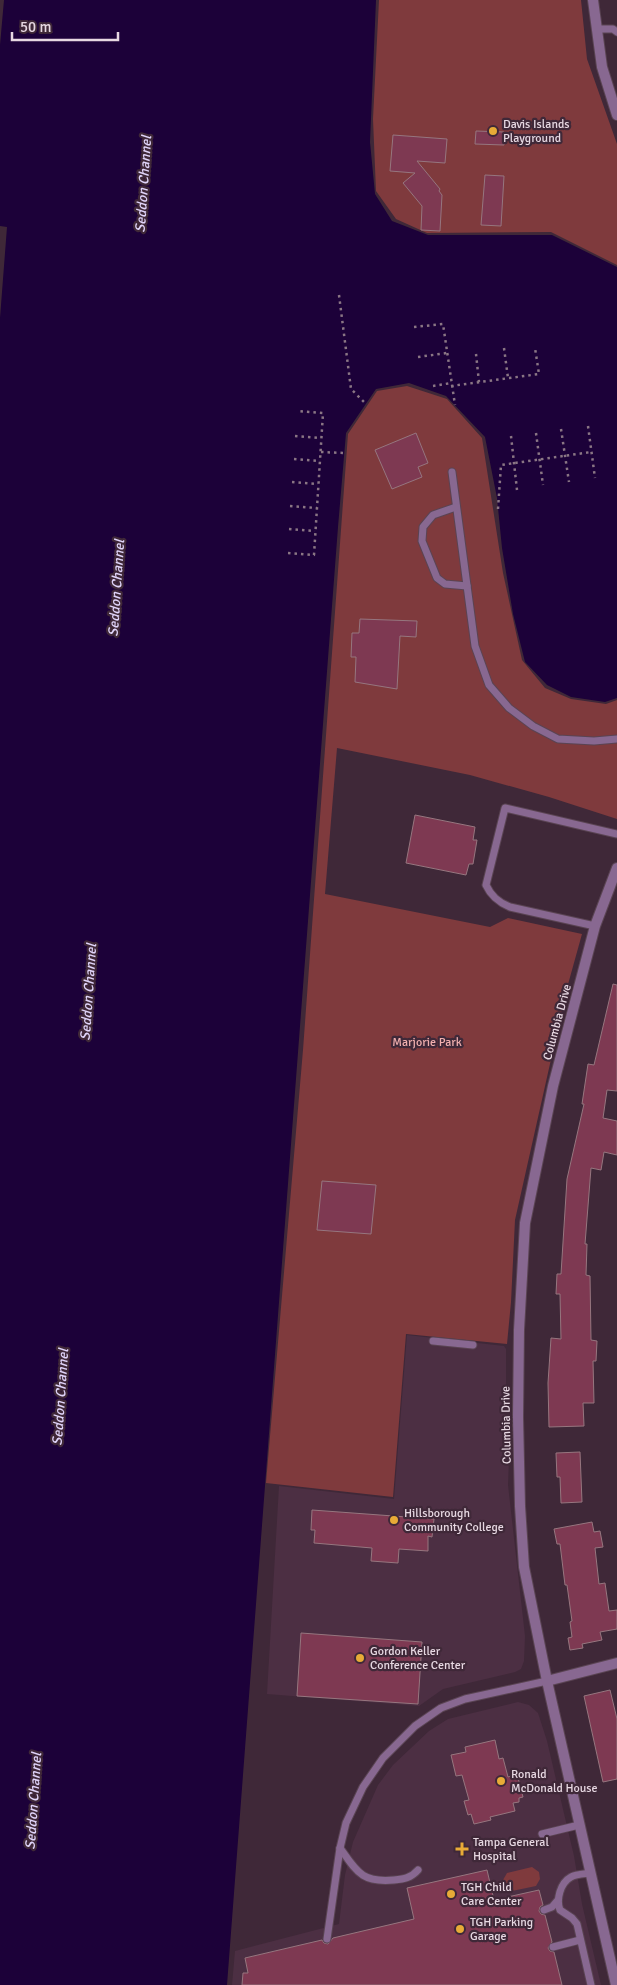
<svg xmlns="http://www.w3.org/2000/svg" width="617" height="1985" viewBox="0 0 617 1985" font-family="Signika,sans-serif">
<rect width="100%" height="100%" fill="#3f2838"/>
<g fill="#4c2f43">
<polygon points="407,1335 504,1346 506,1349 506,1407 509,1459 508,1485 525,1636 524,1661 521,1669 515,1672 443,1689 419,1706 267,1694 279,1486 394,1499"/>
<polygon points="518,1702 529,1705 538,1713 547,1741 574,1856 582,1904 601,1985 232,1985 235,1951 339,1924 345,1875 353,1842 378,1785 393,1765 429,1731 448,1719"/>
</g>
<g fill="#7f3a3d">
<polygon points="379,0 581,0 587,59 617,144 617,265 551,232 427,233 396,219 376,191 373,119"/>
<polygon points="407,386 447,399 482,438 503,573 522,660 545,688 571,699 606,704 617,700 617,819 549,797 470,775 337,748 325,894 490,927 508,918 582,934 567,988 515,1220 511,1302 507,1344 406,1334 393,1497 266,1483 303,1050 348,434 377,391"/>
<polygon points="532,1867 539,1872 540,1879 536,1886 512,1891 505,1887 503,1880 507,1873"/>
</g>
<polygon fill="#1c0139" points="4,0 376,0 370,142 375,194 392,221 428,235 552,235 617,267 617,698 605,702 571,697 547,685 525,662 513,614 502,548 497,498 485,437 446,396 409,383 376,389 346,433 338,527 227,1985 0,1985 0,318 7,227 0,226 0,45"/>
<g fill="#7e3952" stroke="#96767f">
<polygon points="476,131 504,132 504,145 475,144"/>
<polygon points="393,135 447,139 445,163 417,161 440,189 439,191 442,195 440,231 421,230 422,206 403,183 415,173 390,171"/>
<polygon points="485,175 504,176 501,226 481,225"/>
<polygon points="416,433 428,463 418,467 422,477 392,489 375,450"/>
<polygon points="360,619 417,621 416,637 400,636 397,689 355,682 356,657 351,657 352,633 359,633"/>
<polygon points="415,815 475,827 473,840 477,840 473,864 469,864 466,875 406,863"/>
<polygon points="613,984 617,985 617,1091 607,1090 603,1118 617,1121 617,1155 604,1152 601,1170 591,1168 585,1244 587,1244 586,1275 590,1276 591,1340 597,1341 596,1361 593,1361 594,1403 583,1403 584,1426 549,1427 548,1383 551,1338 561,1339 560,1294 556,1294 557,1274 561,1274 567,1179 584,1104 582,1104 588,1064 594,1065"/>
<polygon points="322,1181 376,1185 371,1234 317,1230"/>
<polygon points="580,1452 582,1502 561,1503 560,1477 557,1477 556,1453"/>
<polygon points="312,1510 434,1519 432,1537 428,1536 428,1551 399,1549 398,1563 371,1561 372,1548 314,1543 315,1530 311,1530"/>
<polygon points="592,1522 594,1532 600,1531 603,1547 595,1548 599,1584 605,1583 609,1611 617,1610 617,1629 600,1632 602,1640 582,1644 583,1648 570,1650 568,1638 572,1637 570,1622 572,1621 567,1585 565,1585 560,1544 557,1544 554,1529"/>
<polygon points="301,1633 422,1642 418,1704 297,1696"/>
<polygon points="610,1690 617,1719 617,1779 603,1782 584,1696"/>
<polygon points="495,1740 499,1759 503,1758 508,1777 517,1774 523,1797 519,1798 519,1802 513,1803 515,1811 490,1817 491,1820 474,1824 471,1814 468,1815 464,1801 469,1800 462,1775 456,1776 451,1755 466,1752 465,1747"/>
<polygon points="487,1870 494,1900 539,1890 543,1905 540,1907 539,1911 541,1914 545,1915 552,1942 548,1948 550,1951 554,1952 562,1985 242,1985 243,1973 248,1973 245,1958 322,1940 324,1943 328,1944 333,1938 414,1919 407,1888"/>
</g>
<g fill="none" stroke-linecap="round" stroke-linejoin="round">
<defs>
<g id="service">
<polyline points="596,29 613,29 617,32"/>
<polyline points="452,472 475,646 489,685 509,708 533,726 558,739 594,741 617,739"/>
<polyline points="456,507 433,515 423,527 422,541 437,578 445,584 467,586"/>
<path d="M595 926 510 907C498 902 491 896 486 885L505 808 617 834"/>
<polyline points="433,1341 473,1345"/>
<polyline points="542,1834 579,1825"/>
<path d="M340 1848C357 1872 362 1883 394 1880 404 1879 411 1878 418 1870"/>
<path d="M591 1873C584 1874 576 1874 571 1877 560 1883 556 1900 560 1910L572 1918 577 1924 591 1985"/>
<polyline points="544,1910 552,1907 558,1900"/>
<polyline points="327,1939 340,1848 346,1823 363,1787 383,1758 415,1726 441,1708 465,1699 547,1681"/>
<polyline points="553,1947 580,1940"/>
</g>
<g id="minor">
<polyline points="593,0 602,67 617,115"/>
<polyline points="547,1681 617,1663"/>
<polyline points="616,1985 547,1681 524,1567 520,1506 518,1417 519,1330 525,1223 553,1086 595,926 617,868"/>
</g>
</defs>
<use href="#service" stroke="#5a4453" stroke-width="9"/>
<use href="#minor" stroke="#5a4453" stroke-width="12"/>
<g stroke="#8a7684" stroke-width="2.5" stroke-dasharray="2.5 4" stroke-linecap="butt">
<polyline points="339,295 351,389 366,404"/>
<polyline points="414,327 443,324 455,405"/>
<polyline points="504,348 508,378"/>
<polyline points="476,354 479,382"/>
<polyline points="418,357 447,353"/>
<polyline points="433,386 451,383"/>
<polyline points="451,386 539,374 535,348"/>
<polyline points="588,426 595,478"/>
<polyline points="561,429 569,482"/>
<polyline points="536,433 543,485"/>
<polyline points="295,436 321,438"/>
<polyline points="511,436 517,490"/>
<polyline points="321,452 344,453"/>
<polyline points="294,459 320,461"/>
<polyline points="292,482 318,484"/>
<polyline points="290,506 317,508"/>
<polyline points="498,509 501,465 591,452"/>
<polyline points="289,529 315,531"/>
<polyline points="288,553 314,555 323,413 298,411"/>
</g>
<use href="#service" stroke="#886891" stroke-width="7"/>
<use href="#minor" stroke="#886891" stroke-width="10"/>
</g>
<g fill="#e8ab37" stroke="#3f2838" stroke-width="2">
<circle cx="493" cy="131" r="5"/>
<circle cx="394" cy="1520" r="5"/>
<circle cx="360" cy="1658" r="5"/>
<circle cx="501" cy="1781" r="5"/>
<path d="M459.5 1841.5h5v5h5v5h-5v5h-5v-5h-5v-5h5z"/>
<circle cx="451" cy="1894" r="5"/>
<circle cx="460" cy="1929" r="5"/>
</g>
<g text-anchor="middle" stroke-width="4.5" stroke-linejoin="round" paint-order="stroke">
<g font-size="12" fill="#e7d8e2" stroke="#3f2838" text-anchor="start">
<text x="503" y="128">Davis Islands<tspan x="503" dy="14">Playground</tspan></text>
<text x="404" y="1517">Hillsborough<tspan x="404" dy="14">Community College</tspan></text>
<text x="370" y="1655">Gordon Keller<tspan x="370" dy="14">Conference Center</tspan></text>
<text x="511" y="1778">Ronald<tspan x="511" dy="14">McDonald House</tspan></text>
<text x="473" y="1846">Tampa General<tspan x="473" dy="14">Hospital</tspan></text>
<text x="461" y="1891">TGH Child<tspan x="461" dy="14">Care Center</tspan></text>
<text x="470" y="1926">TGH Parking<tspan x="470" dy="14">Garage</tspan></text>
</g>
<g font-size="12" fill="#e7d8e2" stroke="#3f2838">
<text transform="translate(557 1022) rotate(-75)" y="4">Columbia Drive</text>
<text transform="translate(506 1425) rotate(-91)" y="4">Columbia Drive</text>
</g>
<g font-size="12" fill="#f2b0af" stroke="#3f2838">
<text x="427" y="1046">Marjorie Park</text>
</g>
<g font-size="14" font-style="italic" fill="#e0d4fa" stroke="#3f2838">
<text transform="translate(143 184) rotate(-86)" y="5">Seddon Channel</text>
<text transform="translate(116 588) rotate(-86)" y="5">Seddon Channel</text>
<text transform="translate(88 992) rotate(-86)" y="5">Seddon Channel</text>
<text transform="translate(60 1397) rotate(-86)" y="5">Seddon Channel</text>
<text transform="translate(33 1801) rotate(-86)" y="5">Seddon Channel</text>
</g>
</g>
<path d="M12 32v8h106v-8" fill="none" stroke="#e7d8e2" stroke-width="2.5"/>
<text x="20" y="32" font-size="15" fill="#e7d8e2" stroke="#3f2838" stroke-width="4" paint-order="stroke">50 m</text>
</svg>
